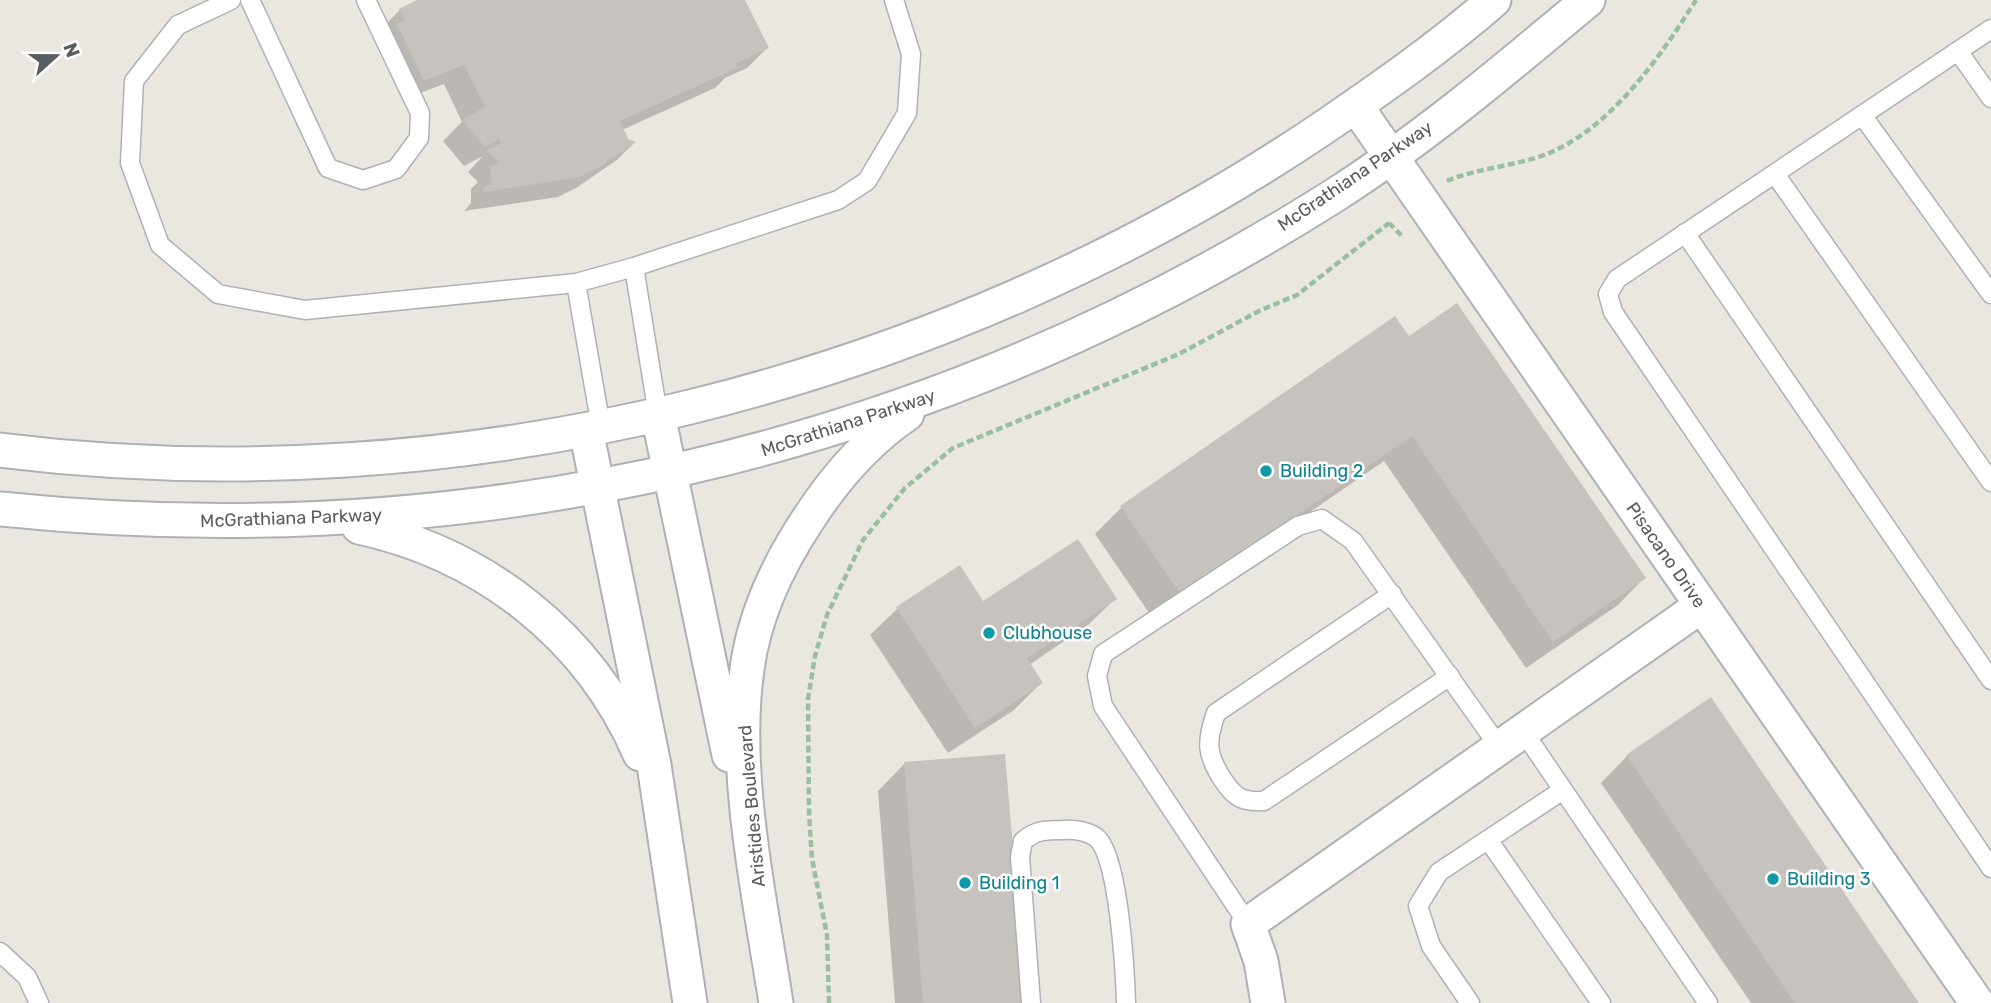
<svg xmlns="http://www.w3.org/2000/svg" width="1991" height="1003" viewBox="0 0 1991 1003" font-family="Rubik,sans-serif">
<rect width="100%" height="100%" fill="#eae7e1"/>
<g fill="#0003">
<polygon points="421,0 743,0 767,48 747,68 725,78 715,88 622,130 627,141 635,142 617,160 576,188 558,197 464,211 471,203 471,189 478,182 468,172 483,156 464,166 443,141 462,122 444,84 404,99 378,45 380,30 400,10"/>
<polygon points="1408,339 1644,578 1618,605 1526,668 1384,461 1154,620 1095,534 1122,507"/>
<polygon points="959,567 983,603 1115,599 1088,625 1029,665 1041,683 1014,710 948,753 870,635 897,609"/>
<polygon points="1627,756 1917,1003 1751,1003 1601,783"/>
<polygon points="904,764 1024,1003 895,1003 878,791"/>
</g>
<g fill="#c6c2bd">
<polygon points="417,0 745,0 769,48 735,64 737,68 620,121 628,139 636,142 598,168 579,177 484,192 483,188 491,184 490,167 499,163 487,150 501,144 499,139 485,147 462,120 485,107 464,65 424,81 397,24 405,20 399,9"/>
<polygon points="1457,303 1646,578 1553,642 1412,436 1181,595 1120,506 1395,316 1409,336"/>
<polygon points="1078,539 1117,599 1027,658 1043,683 975,728 896,607 960,565 983,601"/>
<polygon points="1711,697 1919,1003 1795,1003 1626,755"/>
<polygon points="1005,754 1026,1003 923,1003 904,762"/>
</g>
<g fill="none" stroke-linecap="round" stroke-linejoin="round">
<defs>
<g id="lane">
<polyline points="231,0 178,25 134,81 130,163 160,245 218,294 305,310 576,283 634,267 838,200 867,181 907,113 911,54 894,0"/>
<polyline points="250,0 328,168 363,180 396,169 419,138 420,113 366,0"/>
<polyline points="1991,29 1617,279 1608,294 1613,312 1991,868"/>
<polyline points="1958,51 1991,98"/>
<polyline points="1862,115 1991,294"/>
<polyline points="1775,174 1991,482"/>
<polyline points="1685,233 1991,680"/>
<polyline points="634,267 658,415"/>
<polyline points="576,283 601,427"/>
<path d="M1392 594 1216 713C1206 742 1206 754 1223 780 1235 798 1242 802 1264 801L1450 676"/>
<polyline points="1523,731 1708,1003"/>
<polyline points="1489,841 1601,1003"/>
<polyline points="1248,924 1103,706 1097,676 1103,654 1298,526 1322,519 1353,541 1500,748"/>
<polyline points="0,952 27,977 39,1003"/>
<path d="M1031 1003 1020 857 1023 841C1036 830 1045 830 1063 830 1074 829 1089 831 1098 839 1119 862 1125 970 1126 1003"/>
<polyline points="1470,1003 1431,946 1418,906 1439,872 1563,790"/>
</g>
<g id="street">
<polyline points="1356,106 1977,1003"/>
<polyline points="658,415 729,755"/>
<polyline points="586,430 654,765 690,1003"/>
<path d="M0 450C458 507 938 386 1320 130 1380 89 1439 48 1494 0"/>
<path d="M0 509C473 558 933 450 1335 195 1424 138 1507 68 1588 0"/>
<path d="M359 527C484 554 589 636 640 754"/>
<path d="M776 1003C760 899 732 773 747 669 754 615 779 563 809 518 835 478 867 441 907 414"/>
<polyline points="1268,1003 1261,961 1248,924 1701,606"/>
</g>
</defs>
<use href="#lane" stroke="#aeb2b5" stroke-width="21"/>
<use href="#street" stroke="#aeb2b5" stroke-width="37"/>
<g stroke="#9abfa0" stroke-width="4.5" stroke-dasharray="7 3.5" stroke-linecap="butt">
<path d="M1447 181C1482 166 1526 166 1560 148 1618 118 1662 54 1696 0"/>
<polyline points="1389,223 1402,236"/>
<polyline points="829,1003 827,935 812,859 809,813 808,699 815,656 827,615 863,540 905,488 953,448 1179,354 1261,310 1297,295 1389,223"/>
</g>
<use href="#lane" stroke="#fff" stroke-width="18"/>
<use href="#street" stroke="#fff" stroke-width="33"/>
</g>
<g fill="#0f9aa8" stroke="#fff" stroke-width="2.5">
<circle cx="1266" cy="471" r="7"/>
<circle cx="989" cy="633" r="7"/>
<circle cx="1773" cy="879" r="7"/>
<circle cx="965" cy="883" r="7"/>
</g>
<g text-anchor="middle" stroke-width="5" stroke-linejoin="round" paint-order="stroke">
<g font-size="18" fill="#595d60" stroke="#fff">
<text transform="translate(1355 176) rotate(-34)" y="6">McGrathiana Parkway</text>
<text transform="translate(848 423) rotate(-18)" y="6">McGrathiana Parkway</text>
<text transform="translate(291 518) rotate(-2)" y="6">McGrathiana Parkway</text>
<text transform="translate(1666 555) rotate(55)" y="6">Pisacano Drive</text>
<text transform="translate(752 806) rotate(-95)" y="6">Aristides Boulevard</text>
</g>
<g font-size="18" fill="#0d838f" stroke="#fff" text-anchor="start">
<text x="1280" y="477">Building 2</text>
<text x="1003" y="639">Clubhouse</text>
<text x="1787" y="885">Building 3</text>
<text x="979" y="889">Building 1</text>
</g>
</g>
<g transform="translate(56 56) rotate(69)" stroke="#ffffff" stroke-width="5" paint-order="stroke">
<path d="M0-5L12 26L0 18L-12 26Z" fill="#595d60"/>
<text y="-10" font-size="19" font-weight="bold" text-anchor="middle" fill="#595d60">N</text>
</g>
</svg>
